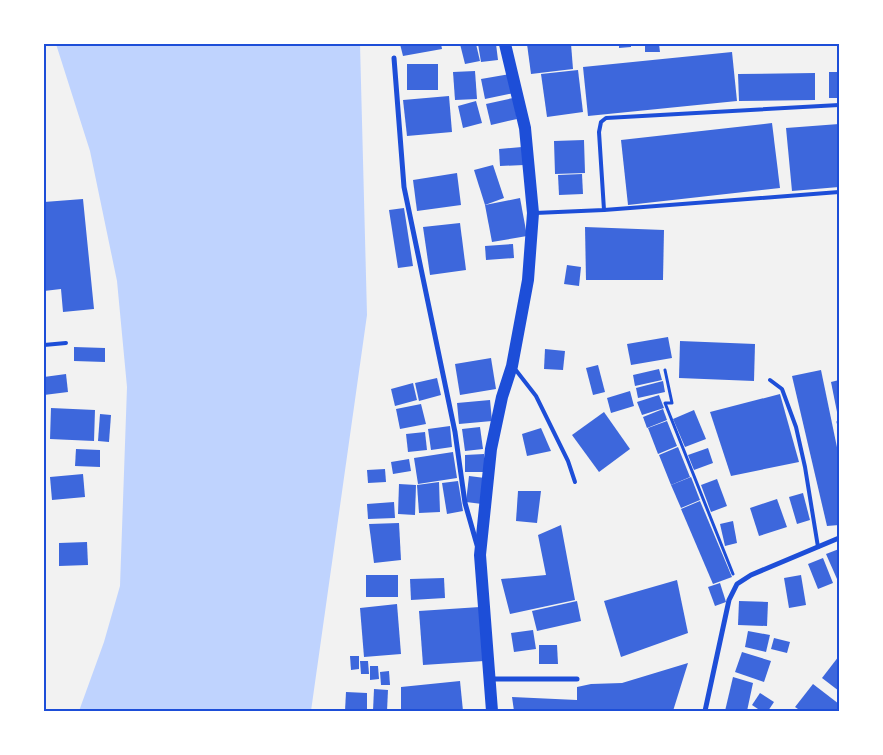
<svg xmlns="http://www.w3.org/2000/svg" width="883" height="755" viewBox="0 0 883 755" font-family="Quicksand,sans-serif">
<rect width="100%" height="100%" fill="#f2f2f2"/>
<polygon fill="#bfd3fe" points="56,44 360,44 367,315 311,711 79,711 104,642 120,586 127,387 117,281 90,151"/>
<g fill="#3d67dc">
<polygon points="400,44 441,44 442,49 403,56"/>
<polygon points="460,44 476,44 480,61 465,64"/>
<polygon points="478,44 496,44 498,60 481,62"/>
<polygon points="527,44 571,44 573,69 531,74"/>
<polygon points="619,44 631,44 631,47 619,48"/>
<polygon points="645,44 659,44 660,52 645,52"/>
<polygon points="732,52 737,101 588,116 583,67"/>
<rect x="407" y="64" width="31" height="26"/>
<polygon points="578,70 583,112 547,117 541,74"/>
<polygon points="475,71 477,99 455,100 453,72"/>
<rect x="829" y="72" width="10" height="26"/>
<polygon points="815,73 815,100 739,101 738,74"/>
<polygon points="510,74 514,93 485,99 481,79"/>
<polygon points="449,96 452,132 407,136 403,100"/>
<polygon points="513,98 517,119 491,125 486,104"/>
<polygon points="476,101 482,123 463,128 458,106"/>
<polygon points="772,123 780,188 628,205 621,140"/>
<polygon points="839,124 839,187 792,191 786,128"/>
<polygon points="584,140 585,173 555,174 554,141"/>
<polygon points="522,147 524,165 500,166 499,149"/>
<polygon points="493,165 504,198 485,205 474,170"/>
<polygon points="457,173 461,205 417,211 413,180"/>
<polygon points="582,174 583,194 559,195 558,175"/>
<polygon points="520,198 527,236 492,242 485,205"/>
<polygon points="83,199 94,309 63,312 61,289 44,291 44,202"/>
<polygon points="404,208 413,266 398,268 389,210"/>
<polygon points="460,223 466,270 430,275 423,227"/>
<polygon points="585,227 664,230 663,280 586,280"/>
<polygon points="513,244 514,258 486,260 485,246"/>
<polygon points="567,265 581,267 579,286 564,284"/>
<polygon points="668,337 672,358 631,365 627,344"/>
<polygon points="680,341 755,344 754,381 679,378"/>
<polygon points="74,347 105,348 105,362 74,361"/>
<polygon points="545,349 565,351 563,370 544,369"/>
<polygon points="491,358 496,389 460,395 455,364"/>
<polygon points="598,365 605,392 593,395 586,368"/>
<polygon points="659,369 662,380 635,386 633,375"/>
<polygon points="821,370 839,457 839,525 827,526 792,376"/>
<polygon points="66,374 68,392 44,395 44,377"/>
<polygon points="437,378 441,395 419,401 415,383"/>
<polygon points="839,380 839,412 837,412 831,382"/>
<polygon points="663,381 665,392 638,398 636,388"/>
<polygon points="413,383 417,400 395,406 391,389"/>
<polygon points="630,391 634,406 611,413 607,398"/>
<polygon points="780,394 799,462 731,476 710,412"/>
<polygon points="659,395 664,408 642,415 637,402"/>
<polygon points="490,400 492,421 459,424 457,403"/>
<polygon points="421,404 426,424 400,429 396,409"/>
<polygon points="51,408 95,410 94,441 50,439"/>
<polygon points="663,409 667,420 647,428 643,417"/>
<polygon points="694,410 706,439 685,447 673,419"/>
<polygon points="604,412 630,449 599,472 572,435"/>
<polygon points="100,414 111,415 109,442 98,441"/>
<polygon points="667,421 677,446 658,454 648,428"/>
<polygon points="450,426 452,447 431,450 428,429"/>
<polygon points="480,427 483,449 465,451 462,429"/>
<polygon points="541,428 551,451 527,456 522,434"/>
<polygon points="425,432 427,450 408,452 406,434"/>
<polygon points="678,447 690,477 671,485 659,455"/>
<polygon points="708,448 713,463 694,470 688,455"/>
<polygon points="76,449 100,450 100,467 75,466"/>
<polygon points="453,452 457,478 418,484 414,458"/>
<polygon points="484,454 484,472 465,472 465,455"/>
<polygon points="409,459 411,471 393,474 391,462"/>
<polygon points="385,469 386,482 368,483 367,470"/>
<polygon points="83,474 85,497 52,500 50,477"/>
<polygon points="469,476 485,478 482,504 466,502"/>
<polygon points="691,477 700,500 681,508 671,485"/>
<polygon points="717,479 727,506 711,512 701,485"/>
<polygon points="458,481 463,511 447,514 442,483"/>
<polygon points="439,482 440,512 419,513 417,485"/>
<polygon points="399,484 416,485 415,515 398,514"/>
<polygon points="518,491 541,491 537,523 516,521"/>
<polygon points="803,493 810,520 797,524 789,497"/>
<polygon points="777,499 787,527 759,536 750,508"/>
<polygon points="700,501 732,577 713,584 681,509"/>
<polygon points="394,502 395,518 368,519 367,504"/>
<polygon points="733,521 737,543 725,546 720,524"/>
<polygon points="399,523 401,560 374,563 369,524"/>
<polygon points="561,525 575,600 510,614 501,579 546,575 538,535"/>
<polygon points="87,542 88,565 59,566 59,543"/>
<polygon points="839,549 839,578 837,579 826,554"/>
<polygon points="823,558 833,583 818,589 808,564"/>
<rect x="366" y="575" width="32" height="22"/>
<polygon points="801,575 806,605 789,608 784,578"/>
<polygon points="444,578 445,598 411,600 410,579"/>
<polygon points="677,580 688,633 621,657 604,601"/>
<polygon points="720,583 726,602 715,606 708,587"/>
<polygon points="577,601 581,621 537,631 532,611"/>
<polygon points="739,601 768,602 767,626 738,625"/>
<polygon points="397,604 401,654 364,657 360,608"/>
<polygon points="480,607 484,661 423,665 419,611"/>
<polygon points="533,630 536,649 514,652 511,633"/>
<polygon points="748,631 770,635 766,652 745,647"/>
<polygon points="774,638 790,642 787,653 771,649"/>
<polygon points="539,645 557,645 558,664 539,664"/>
<polygon points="742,652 771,661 764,682 735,672"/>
<polygon points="350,656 359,656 359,669 351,670"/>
<polygon points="839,656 839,691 822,678"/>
<polygon points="360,661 368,661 369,674 361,674"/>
<polygon points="688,663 673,711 514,711 512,697 577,700 577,687 591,684 622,683"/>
<polygon points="370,666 378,666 379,679 370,680"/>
<polygon points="389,671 390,685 381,685 380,672"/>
<polygon points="733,677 753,683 747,711 725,711"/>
<polygon points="460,681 463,711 401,711 401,687"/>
<polygon points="813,684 839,704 838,711 801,711 795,707"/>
<polygon points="374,689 388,690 387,711 373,711"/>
<polygon points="346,692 367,693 367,711 345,711"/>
<polygon points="760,693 774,702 768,711 761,711 752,705"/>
</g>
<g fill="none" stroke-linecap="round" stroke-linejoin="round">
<g stroke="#1d4ed8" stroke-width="3">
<polyline points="665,370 672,403 665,403 733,574"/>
<polyline points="838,422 839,426"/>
</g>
<g stroke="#1d4ed8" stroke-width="4">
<polyline points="604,210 599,132 601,122 606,118 839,105"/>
<polyline points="535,213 604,210 839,192"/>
<polyline points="44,345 66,343"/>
<polyline points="515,369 536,396 568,461 575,482"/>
<polyline points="770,380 782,389 796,427 805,467 818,547"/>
</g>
<g stroke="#1d4ed8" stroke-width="5">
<polyline points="394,58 404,187 455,432 465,503 477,545"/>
<polyline points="490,679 577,679"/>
<polyline points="705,711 729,600 737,584 751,575 839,538"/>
</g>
<polyline stroke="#1d4ed8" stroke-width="12" points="492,711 480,555 491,449 502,397 512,366 528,280 533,213 525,128 505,44"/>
</g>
<rect width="883" height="755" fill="none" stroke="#ffffff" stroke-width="90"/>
<rect x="45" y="45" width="793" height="665" fill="none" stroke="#1d4ed8" stroke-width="2"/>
</svg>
